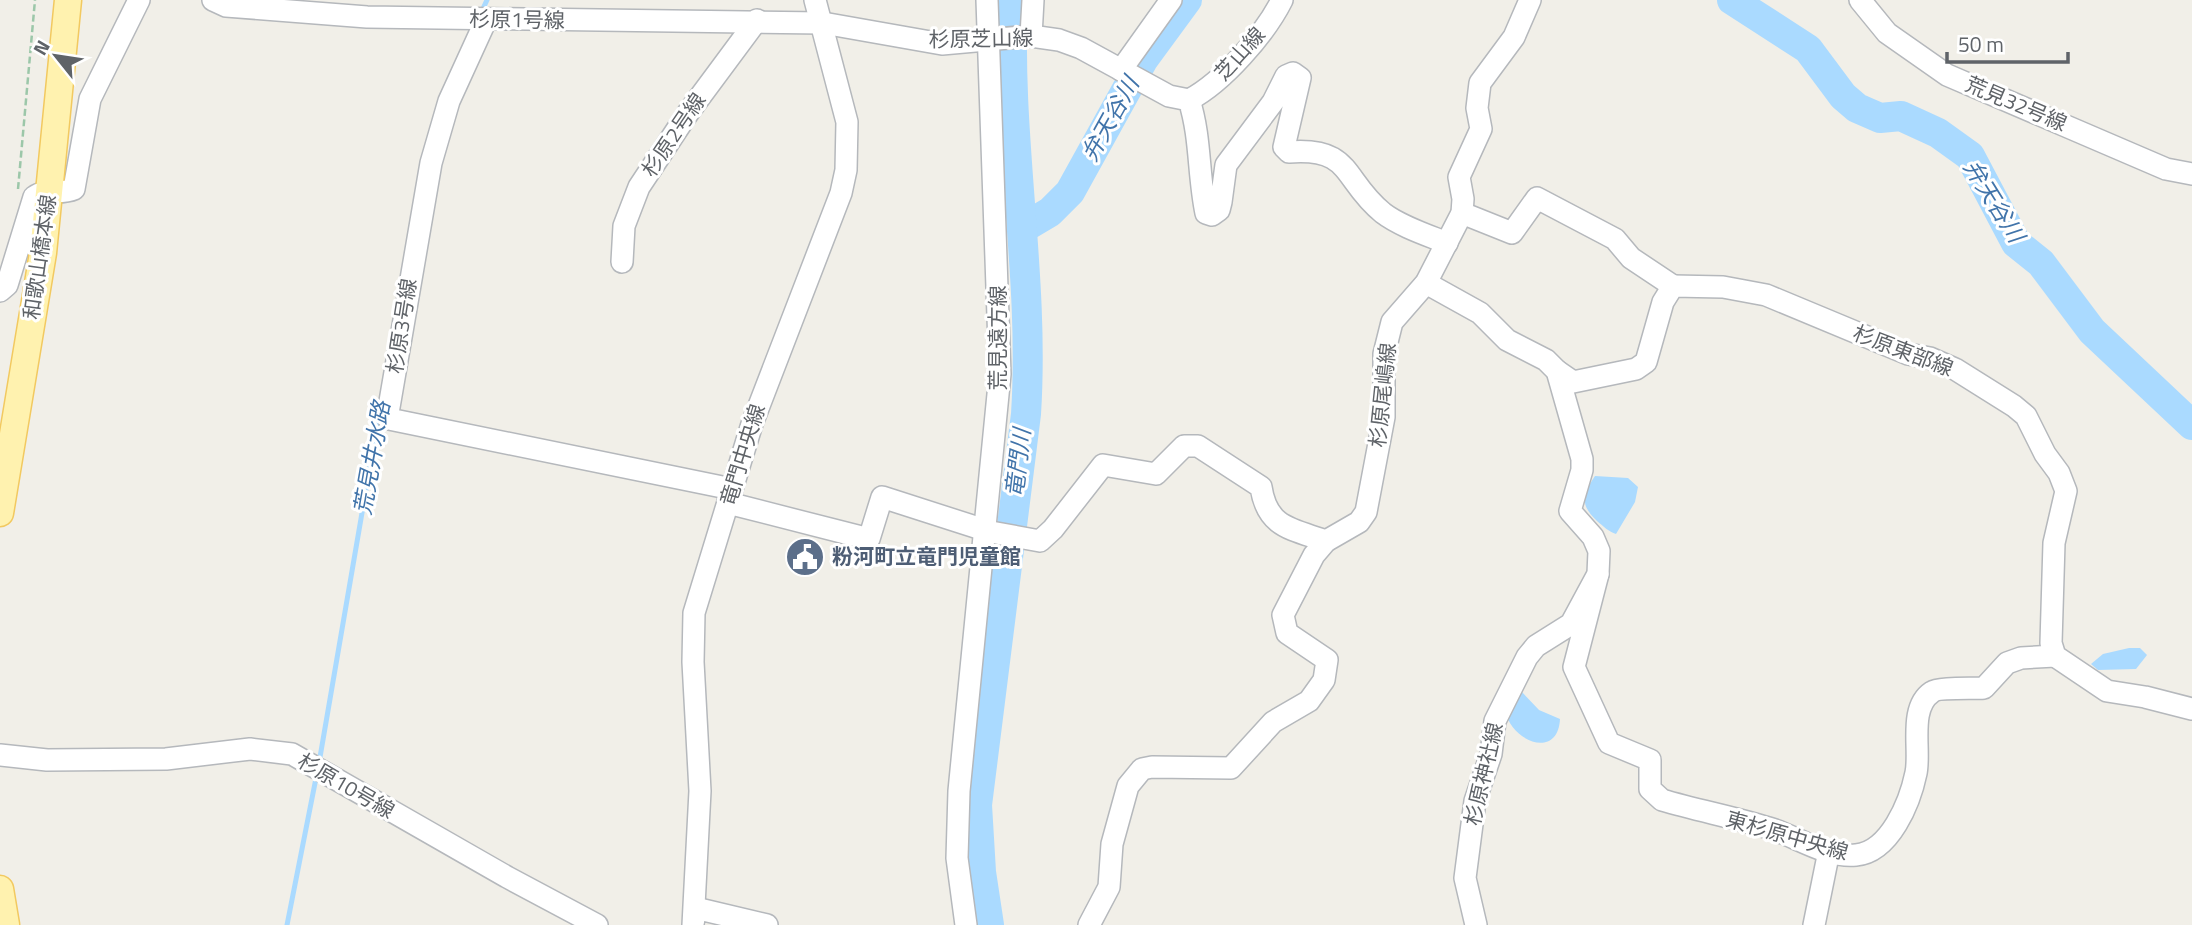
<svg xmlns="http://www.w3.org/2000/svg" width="2192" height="925" viewBox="0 0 2192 925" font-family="'Titillium Web','Noto Sans JP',sans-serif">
<rect width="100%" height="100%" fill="#f1efe8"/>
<g fill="#aadaff">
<path d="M1595 476 1628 478 1638 487 1635 502 1616 534C1609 532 1603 526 1597 521 1580 505 1582 495 1595 476Z"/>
<polygon points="2129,648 2140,648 2147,655 2136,669 2098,670 2091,664 2103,654"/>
<path d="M1519 689 1539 710 1560 719C1558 760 1511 742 1505 710Z"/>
</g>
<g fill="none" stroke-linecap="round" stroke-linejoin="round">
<g stroke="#aadaff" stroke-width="5">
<polyline points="481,13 487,0"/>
<polyline points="319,763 379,414"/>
<polyline points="287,925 317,773"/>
</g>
<g stroke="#aadaff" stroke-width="30">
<polyline points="1732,0 1808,49 1843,96 1857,108 1880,118 1901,116 1938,133 1970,156 2016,243 2041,263 2092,331 2192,425"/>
<polyline points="1023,228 1050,212 1070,192 1143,60 1187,0"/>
<path d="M989 925 981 872 977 805 1026 414C1035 276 1006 138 1013 0"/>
</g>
<defs>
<g id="minor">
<path d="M213 0 226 6 367 17 823 23 942 44 1031 36 1059 40 1081 48 1169 96 1189 100C1201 137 1198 175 1206 213L1212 215 1219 210 1221 202 1226 165 1273 102 1286 76 1293 73 1300 78 1284 147 1289 152C1353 147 1342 180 1383 213 1400 226 1427 235 1447 243"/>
<polyline points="1860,0 1887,33 1947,75 2166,169 2192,174"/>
<polyline points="486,20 449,101 431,163 388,413 389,419 732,489"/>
<polyline points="1031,36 1033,0"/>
<polyline points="1121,70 1171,0"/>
<path d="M1189 100C1223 82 1265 34 1282 0"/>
<polyline points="1462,213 1512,233 1537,198 1615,239 1631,258 1673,286"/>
<polyline points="622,262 624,226 639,187 688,113 757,20"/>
<polyline points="1426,283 1480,313 1507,340 1546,360 1557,371 1582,459 1582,470 1570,511 1593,537 1599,551 1598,574 1571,624 1536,646 1527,657 1495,721 1491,754 1475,801 1465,878 1476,925"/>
<path d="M0 291 7 285 34 197C46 188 61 195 74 189L90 99 139 0"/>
<polyline points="1557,371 1573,382 1636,369 1646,362 1663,302 1673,286 1723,287 1766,295 1908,354 1930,358 1955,369 2014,406 2026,416 2045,454 2059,473 2066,491 2054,543 2051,643 2055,656 2107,691 2145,697 2192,709"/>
<path d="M728 503 869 539 882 497 991 532 1040 541 1053 529 1103 465 1156 474 1184 446H1198L1261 487C1267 528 1292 529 1326 541"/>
<path d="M1598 574 1574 667 1609 743 1650 760V789L1662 800C1699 811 1738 818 1775 830 1800 839 1829 858 1856 855 1890 852 1910 802 1916 773 1921 750 1908 708 1932 692 1939 687 1973 689 1984 688L2007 663 2021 658 2055 656"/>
<polyline points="0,755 47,760 166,759 250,749 292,754 507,877 597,925"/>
<polyline points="694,919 695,908 767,925"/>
<polyline points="693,925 700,791 693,662 694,613 752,424 841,193 846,170 847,122 815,0"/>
<polyline points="966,925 957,858 959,791 1000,374 987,0"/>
<polyline points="1089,925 1109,887 1112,844 1128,786 1142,769 1152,767 1231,768 1273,722 1309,701 1324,680 1327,660 1287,633 1283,615 1314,555 1326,541 1359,522 1366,512 1384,417 1384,354 1392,322 1426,283 1462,213 1463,199 1459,177 1481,129 1477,108 1480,83 1514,37 1530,0"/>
<polyline points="1814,925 1829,851"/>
</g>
<g id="major">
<polyline points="0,513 43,253 68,0"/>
<polyline points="0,889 6,925"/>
</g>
</defs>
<use href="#minor" stroke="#b5b8bc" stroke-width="24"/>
<use href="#major" stroke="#f2c960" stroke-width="29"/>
<polyline stroke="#9cc7a9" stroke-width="2.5" stroke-dasharray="7 3.5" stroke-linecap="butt" points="18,189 35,0"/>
<use href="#minor" stroke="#fff" stroke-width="21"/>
<use href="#major" stroke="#fff2af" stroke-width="26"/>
</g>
<defs>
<symbol id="civic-disc" viewBox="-11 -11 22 22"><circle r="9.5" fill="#5c6f8a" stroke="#fff"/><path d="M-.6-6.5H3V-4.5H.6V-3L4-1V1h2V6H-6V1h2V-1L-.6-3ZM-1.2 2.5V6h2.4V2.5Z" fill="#fff"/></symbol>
</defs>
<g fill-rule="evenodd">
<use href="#civic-disc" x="783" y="535" width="44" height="44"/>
</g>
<g text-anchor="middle" stroke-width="6" stroke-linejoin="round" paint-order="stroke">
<g font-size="21" fill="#5f6368" stroke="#fff">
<text transform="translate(517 20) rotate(1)" y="7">杉原1号線</text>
<text transform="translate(981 39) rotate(-1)" y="7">杉原芝山線</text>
<text transform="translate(1240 54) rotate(-48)" y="7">芝山線</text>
<text transform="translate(2016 104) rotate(23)" y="7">荒見32号線</text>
<text transform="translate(674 135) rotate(-56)" y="7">杉原2号線</text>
<text transform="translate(40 257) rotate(-82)" y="7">和歌山橋本線</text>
<text transform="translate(402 326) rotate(-81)" y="7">杉原3号線</text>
<text transform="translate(998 338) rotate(-90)" y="7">荒見遠方線</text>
<text transform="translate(1903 351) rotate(21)" y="7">杉原東部線</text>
<text transform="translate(1383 395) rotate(-84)" y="7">杉原尾嶋線</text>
<text transform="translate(743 455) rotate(-73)" y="7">竜門中央線</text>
<text transform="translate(1484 774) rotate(-77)" y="7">杉原神社線</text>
<text transform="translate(346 786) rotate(30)" y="7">杉原10号線</text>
<text transform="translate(1787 836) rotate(16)" y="7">東杉原中央線</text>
</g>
<g font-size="21" font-weight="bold" fill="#4e5e75" stroke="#fff" text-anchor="start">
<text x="832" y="564">粉河町立竜門児童館</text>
</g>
<g font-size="23" font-style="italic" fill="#4174aa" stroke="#fff">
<text transform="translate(1110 119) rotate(-61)" y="8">弁天谷川</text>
<text transform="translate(1994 201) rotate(58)" y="8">弁天谷川</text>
<text transform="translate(372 458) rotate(-80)" y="8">荒見井水路</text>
<text transform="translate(1018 463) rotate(-83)" y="8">竜門川</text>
</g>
</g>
<g transform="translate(56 56) rotate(300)" stroke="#ffffff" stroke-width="5" paint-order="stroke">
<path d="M0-5L12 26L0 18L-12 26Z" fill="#5f6368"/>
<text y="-10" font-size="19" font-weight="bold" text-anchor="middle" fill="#5f6368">N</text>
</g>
<path d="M1947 52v10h121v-10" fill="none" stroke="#5f6368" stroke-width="3.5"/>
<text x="1958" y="52" font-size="21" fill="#5f6368" stroke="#ffffff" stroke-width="5" paint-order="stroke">50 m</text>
</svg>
